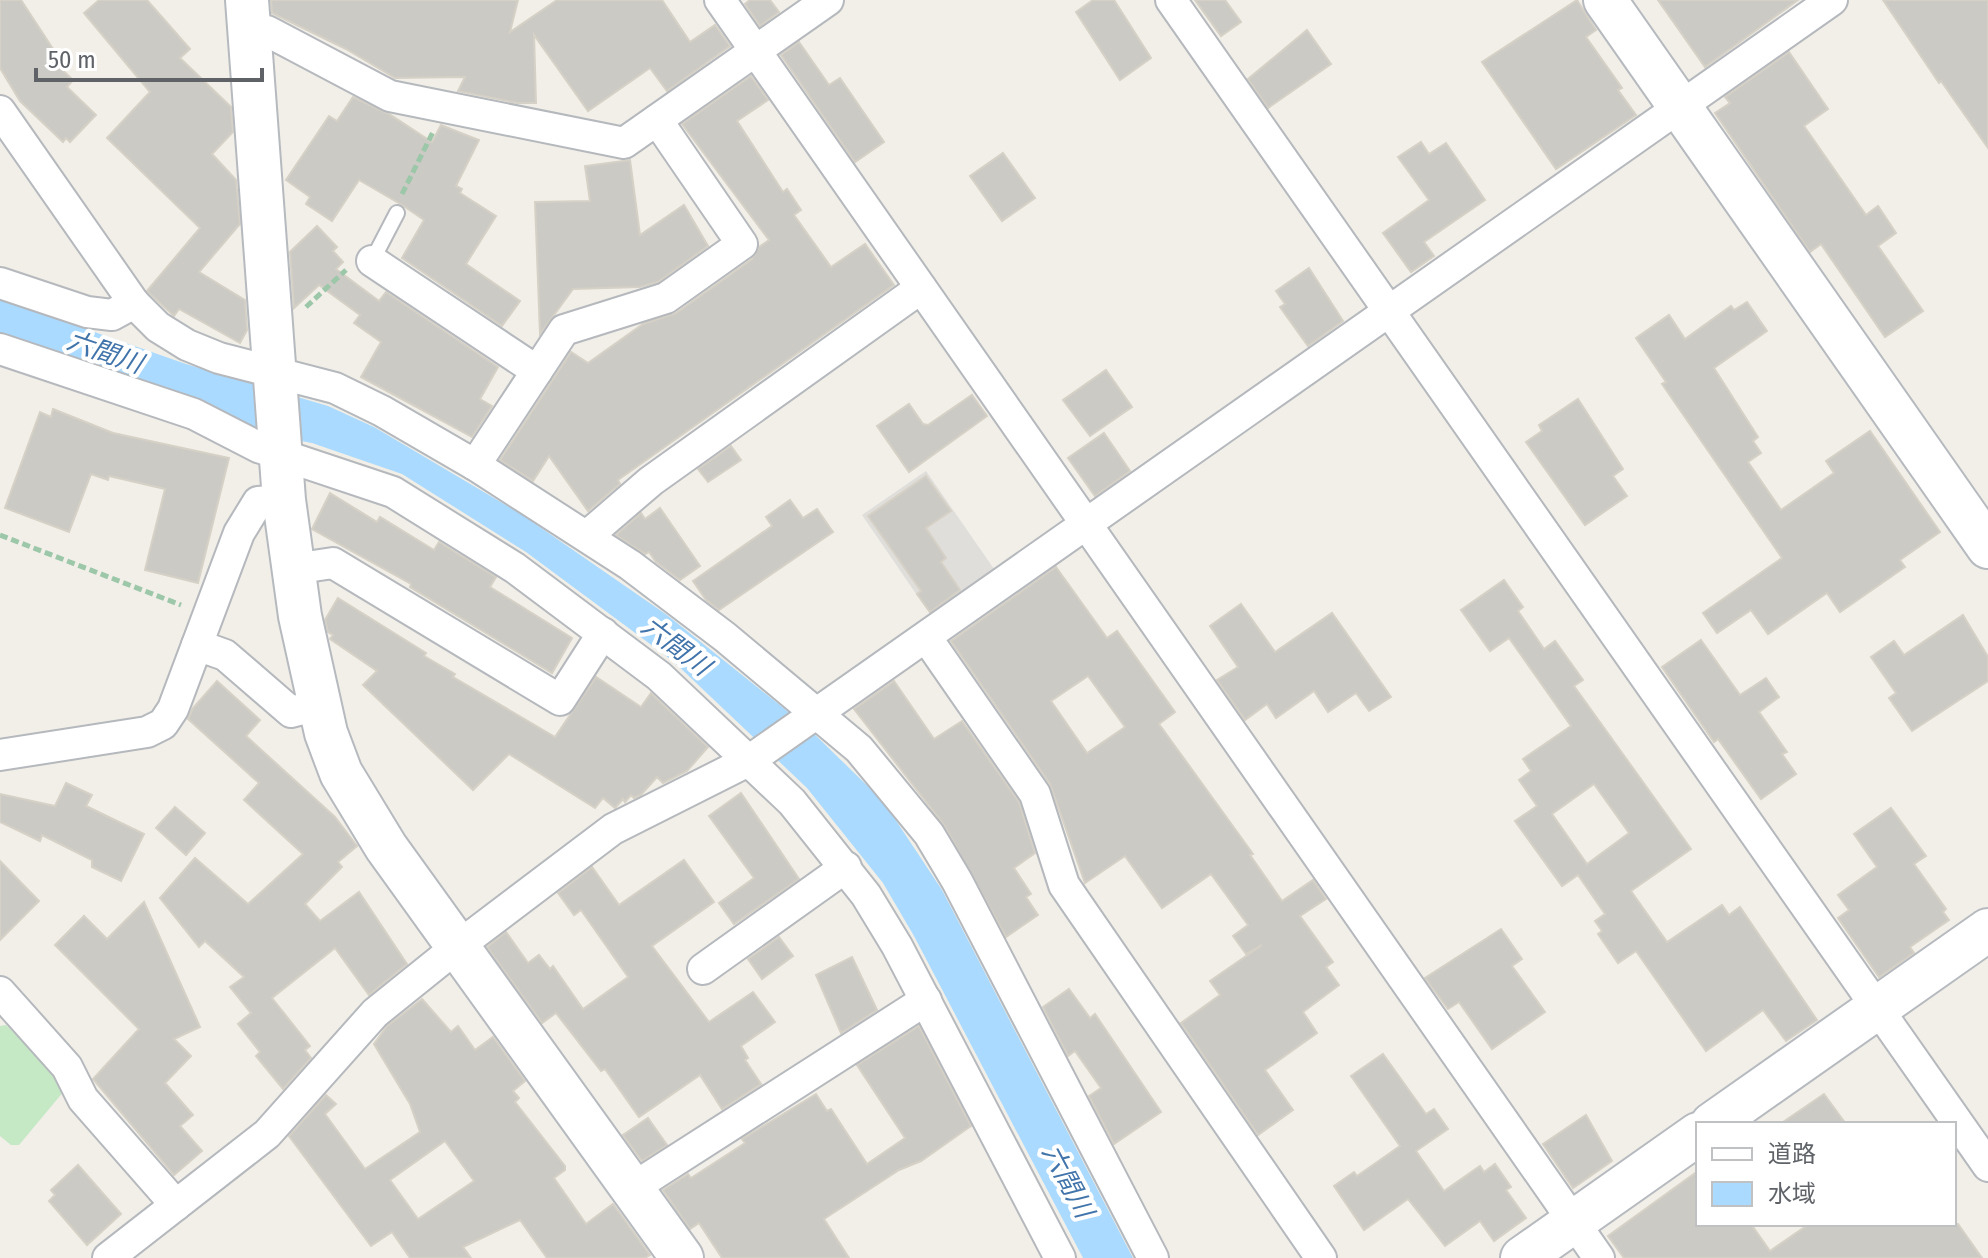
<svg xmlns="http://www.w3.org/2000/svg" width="1988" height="1258" viewBox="0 0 1988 1258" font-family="'Fira Sans Condensed','Noto Sans JP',sans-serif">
<rect width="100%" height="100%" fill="#f1efe8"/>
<polygon fill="#e0deda" points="926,471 994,569 930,614 862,515"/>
<polygon fill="#c5e8c5" points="6,1025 59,1076 64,1091 19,1145 11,1145 0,1136 0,1026"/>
<polygon fill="#aadaff" points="0,299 186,364 328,406 374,427 521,514 667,615 806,726 883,801 942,890 1133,1258 1083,1258 914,936 883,883 807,788 673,661 526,552 402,474 312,443 248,431 0,335"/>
<g fill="#cccac5" stroke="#d6d1c6" stroke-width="2" fill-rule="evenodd">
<polygon points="0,0 21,0 59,58 54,62 73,80 67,87 96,115 70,142 66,138 63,142 20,101 0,68"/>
<polygon points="99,0 147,0 190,49 180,58 231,107 233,132 212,154 236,180 240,224 199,272 245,300 247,330 240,343 179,309 174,316 147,291 200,228 107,138 150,92 84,13"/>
<polygon points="271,0 518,0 510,32 557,0 662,0 690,42 715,25 730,46 667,91 650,68 588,111 534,35 536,103 517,103 458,91 465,77 395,78 346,49 272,13"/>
<polygon points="750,0 770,0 779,12 760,26 745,4"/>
<polygon points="1093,0 1114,0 1151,58 1120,80 1076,12"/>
<polygon points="1195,0 1225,0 1241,22 1221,36"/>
<polygon points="1577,0 1596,30 1586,37 1622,88 1618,90 1636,115 1556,169 1482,62"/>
<polygon points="1658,0 1798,0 1705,67"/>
<polygon points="1883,0 1988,0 1988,148 1941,81 1939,83"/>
<polygon points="1307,30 1331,64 1268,108 1248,79"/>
<polygon points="799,42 829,85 840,78 884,142 855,162 781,55"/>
<polygon points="1789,52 1828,109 1804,126 1866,215 1878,206 1896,233 1878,246 1923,311 1885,337 1821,244 1810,252 1715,113 1730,103 1725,97"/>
<polygon points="751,76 768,100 737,121 783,192 787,189 801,210 794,215 831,267 865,244 894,285 618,480 620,484 588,511 549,456 533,481 500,460 571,352 588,363 643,324 676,313 752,259 759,247 769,240 682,124"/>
<polygon points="353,97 389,114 432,142 441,125 479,140 456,186 462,189 460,193 496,216 466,264 520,301 502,326 402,258 424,220 402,205 359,180 332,221 306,204 310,197 286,180 329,116 337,121"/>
<polygon points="1421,142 1429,154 1446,143 1485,200 1424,242 1434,256 1411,272 1383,233 1429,200 1398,157"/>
<polygon points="1003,153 1035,198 1002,221 970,176"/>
<polygon points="630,160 640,235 684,205 708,246 658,282 640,287 573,289 540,334 535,202 590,201 585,166"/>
<polygon points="317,226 337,247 333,251 343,262 336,269 379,301 386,292 498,367 480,399 492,406 472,437 361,377 381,342 354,323 360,315 319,285 294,308 290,252"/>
<polygon points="1309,268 1343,321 1308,346 1280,307 1285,304 1276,291"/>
<polygon points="1747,302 1767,331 1714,368 1758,437 1753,441 1761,453 1748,462 1781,510 1834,473 1826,461 1870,431 1940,532 1900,560 1905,567 1840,612 1827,593 1768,634 1751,610 1717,633 1703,613 1782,558 1662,384 1666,382 1636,338 1669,315 1685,339 1731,306 1734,310"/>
<polygon points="1106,370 1132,407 1090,436 1063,400"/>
<polygon points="972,395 987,416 909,472 877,426 909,404 923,424 928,425"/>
<polygon points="1578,399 1623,469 1613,476 1627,496 1585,525 1526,442 1542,431 1539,425"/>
<polygon points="53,409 113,433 229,458 198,583 145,570 165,489 109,476 108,480 91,474 69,532 5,508 40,412 51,417"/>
<polygon points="1104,433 1130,471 1095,496 1068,458"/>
<polygon points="731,446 741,460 708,482 698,469"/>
<polygon points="926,476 951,511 926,528 946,558 941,562 960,590 930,612 917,594 921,591 868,516"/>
<polygon points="330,493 377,522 380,517 434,550 439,542 496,577 490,587 572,638 552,673 410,587 411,584 312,529"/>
<polygon points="790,500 803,518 817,509 833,532 719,610 706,600 693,581 772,526 766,517"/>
<polygon points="660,508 700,566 680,580 656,562 649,552 645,554 616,535 641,513 645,519"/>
<path d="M1056 567 1107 638 1117 631 1175 712 1159 724 1253 854 1250 855 1282 901 1313 880 1326 899 1300 916 1333 962 1326 967 1339 985 1303 1012 1317 1033 1265 1070 1293 1110 1258 1135 1181 1023 1220 995 1210 981 1262 945 1246 954 1233 936 1248 925 1211 874 1162 908 1125 856 1085 883 1050 784 951 641ZM1088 676 1125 727 1087 753 1051 701Z"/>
<path d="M1504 580 1523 607 1518 611 1544 649 1555 641 1583 680 1574 686 1691 849 1631 891 1667 942 1722 905 1729 915 1740 907 1817 1020 1786 1041 1763 1010 1706 1051 1636 951 1618 963 1598 934 1602 931 1595 921 1605 914 1578 875 1562 886 1515 821 1537 806 1519 780 1531 771 1523 759 1571 726 1509 638 1490 651 1461 610ZM1594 784 1629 833 1587 864 1552 814Z"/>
<polygon points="338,598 426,653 424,656 455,674 453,677 555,737 596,677 641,707 651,693 708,747 687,771 663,783 657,777 641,795 634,798 631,795 625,802 623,799 615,808 603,798 595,808 509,754 473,790 363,685 377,671 330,639 333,635 328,632 325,620"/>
<polygon points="1241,604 1275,652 1332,613 1391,697 1369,711 1356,693 1328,712 1314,691 1276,718 1267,704 1245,720 1217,680 1238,667 1210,626"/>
<polygon points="1963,615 1988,657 1988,681 1912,731 1889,698 1896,693 1871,657 1894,641 1904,655"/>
<polygon points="1701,640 1740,695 1766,678 1779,697 1759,712 1787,752 1782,754 1796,774 1761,799 1718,739 1714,742 1662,667"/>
<polygon points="217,681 260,720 246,736 335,817 357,846 338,862 342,867 305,904 320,921 359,892 407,964 369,995 335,948 272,998 310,1046 305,1050 311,1058 283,1089 256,1056 260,1052 238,1024 251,1013 230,987 244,977 205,941 199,947 160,898 195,858 248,904 303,854 244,800 259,783 188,719 193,708"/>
<polygon points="894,681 934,739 962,721 1019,802 1035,853 1014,868 1031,894 1026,897 1038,915 1006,937 944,825 854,709"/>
<polygon points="66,783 92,795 86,806 144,834 121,881 92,867 92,860 42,835 40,841 0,822 0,794 55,806"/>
<polygon points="741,793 799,879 734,924 719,903 754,878 709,816"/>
<polygon points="175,807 205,833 186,855 156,828"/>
<polygon points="1891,808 1926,856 1914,864 1946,909 1943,912 1949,920 1910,947 1914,953 1879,977 1838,918 1849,910 1838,895 1877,867 1854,834"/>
<polygon points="684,860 714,902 652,946 709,1022 753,992 775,1022 741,1046 748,1058 745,1060 761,1084 722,1109 700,1075 639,1117 605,1069 601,1071 556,1013 542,1023 487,947 506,932 528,963 539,955 550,969 553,966 583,1009 628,977 581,910 574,915 558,893 592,867 619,905"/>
<polygon points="0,861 39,901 0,940"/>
<polygon points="144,902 200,1027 174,1039 191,1056 165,1083 193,1115 180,1126 202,1151 174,1175 93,1079 139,1029 55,945 84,916 107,939"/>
<polygon points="1501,929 1522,959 1512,966 1545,1012 1492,1049 1459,1002 1448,1009 1425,978"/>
<polygon points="779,937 793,956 762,979 748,959"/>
<polygon points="852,957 877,1010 841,1033 816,975"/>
<polygon points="1069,989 1090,1018 1095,1014 1161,1112 1114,1144 1089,1096 1101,1088 1075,1051 1068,1056 1043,1007"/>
<path d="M422 999 451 1032 458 1026 475 1050 493 1037 525 1081 513 1091 519 1098 515 1102 565 1166V1170L554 1178 586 1224 613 1204 650 1255 645 1258H547L520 1220 463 1247 471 1258H410L392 1232 371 1246 289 1136 326 1095 336 1104 325 1114 365 1169 420 1132 410 1104 374 1044 387 1026ZM445 1141 474 1181 418 1219 390 1180Z"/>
<polygon points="919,1026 971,1126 921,1161 899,1170 824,1219 849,1258 722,1258 699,1223 690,1229 663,1190 688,1174 691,1178 745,1143 742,1139 816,1094 827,1111 831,1109 867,1164 905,1138 857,1065"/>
<polygon points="1383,1054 1426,1114 1434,1109 1448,1129 1416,1151 1444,1191 1480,1166 1484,1172 1495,1164 1511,1187 1506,1190 1526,1218 1494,1241 1480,1221 1445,1246 1408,1199 1364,1230 1334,1186 1354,1172 1357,1176 1400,1146 1351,1076"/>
<polygon points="1824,1094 1846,1124 1780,1124"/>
<polygon points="1586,1115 1612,1161 1573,1188 1543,1144"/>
<polygon points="648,1118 667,1145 642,1161 623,1135"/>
<polygon points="78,1165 121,1214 87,1245 49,1201 55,1195 51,1190"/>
<polygon points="1698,1171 1698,1224 1751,1224 1770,1251 1809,1224 1958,1224 1982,1258 1624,1258 1608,1236"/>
</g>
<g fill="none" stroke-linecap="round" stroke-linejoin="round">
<defs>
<polyline id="lane" points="372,261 397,213"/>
<g id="street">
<polyline points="720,0 1599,1258"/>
<polyline points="1171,0 1988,1166"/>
<polyline points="250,32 267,31 390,96 624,143 828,0"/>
<polyline points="0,111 134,303 158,327 187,345 219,358 335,388 382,411 475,465 630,565 725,637 859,749 929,834 957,881 1153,1258"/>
<polyline points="372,261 537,371"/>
<polyline points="0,283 87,312 112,315 134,303"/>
<polyline points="0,349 194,414 258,447 393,492 515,568 659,676 792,802 866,895 897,946 1060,1258"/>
<polyline points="475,465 564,330 666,298 742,244 657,120"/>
<polyline points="587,536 651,481 921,288"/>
<polyline points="293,569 333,563 560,700 603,633"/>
<polyline points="926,637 1035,794 1064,885 1321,1258"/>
<polyline points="197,645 225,655 291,712 318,705"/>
<polyline points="0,755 147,732 163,724 173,709 239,533 258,502 284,500"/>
<polyline points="703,969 846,867"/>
<polyline points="0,992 67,1067 83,1099 176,1205"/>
<polyline points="631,1189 926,1000"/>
<polyline points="108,1258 267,1134 375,1013 457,947 613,829 750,760 1832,0"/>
</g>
<g id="secondary">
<polyline points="247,0 284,500 300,616 326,733 341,773 386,847 682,1258"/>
<polyline points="1605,0 1988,547"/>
<polyline points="1712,1124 1988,930"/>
<polyline points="1522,1258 1698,1134"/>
</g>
</defs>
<use href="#lane" stroke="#b5b8bc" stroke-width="18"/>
<use href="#street" stroke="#b5b8bc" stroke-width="34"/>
<use href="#secondary" stroke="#b6babf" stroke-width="46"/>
<g stroke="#9cc7a9" stroke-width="5" stroke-dasharray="8 4" stroke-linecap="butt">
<polyline points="402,194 433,132"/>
<polyline points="306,307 346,270"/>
<polyline points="0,535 181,605"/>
</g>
<use href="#lane" stroke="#fff" stroke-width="14"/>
<use href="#street" stroke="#fff" stroke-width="30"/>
<use href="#secondary" stroke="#fff" stroke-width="42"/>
</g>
<g text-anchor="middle" stroke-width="8" stroke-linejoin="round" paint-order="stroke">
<g font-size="26" font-style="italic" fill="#4174aa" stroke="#fff">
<text transform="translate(105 352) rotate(19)" y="9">六間川</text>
<text transform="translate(676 646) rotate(37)" y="9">六間川</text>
<text transform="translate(1068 1181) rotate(62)" y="9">六間川</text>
</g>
</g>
<rect x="1696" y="1122" width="260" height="104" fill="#ffffff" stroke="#bfc1c3" stroke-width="2"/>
<rect x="1712" y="1148" width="40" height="12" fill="#ffffff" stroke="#bfc1c3" stroke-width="2"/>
<text x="1768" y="1162" font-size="24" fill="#5f6368">道路</text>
<rect x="1712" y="1182" width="40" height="24" fill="#aadaff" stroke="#bfc1c3" stroke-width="2"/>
<text x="1768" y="1202" font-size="24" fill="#5f6368">水域</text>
<path d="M36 68v12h226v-12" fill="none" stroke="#5f6368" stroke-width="4"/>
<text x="48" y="68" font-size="24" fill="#5f6368" stroke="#ffffff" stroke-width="6" paint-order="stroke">50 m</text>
</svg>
